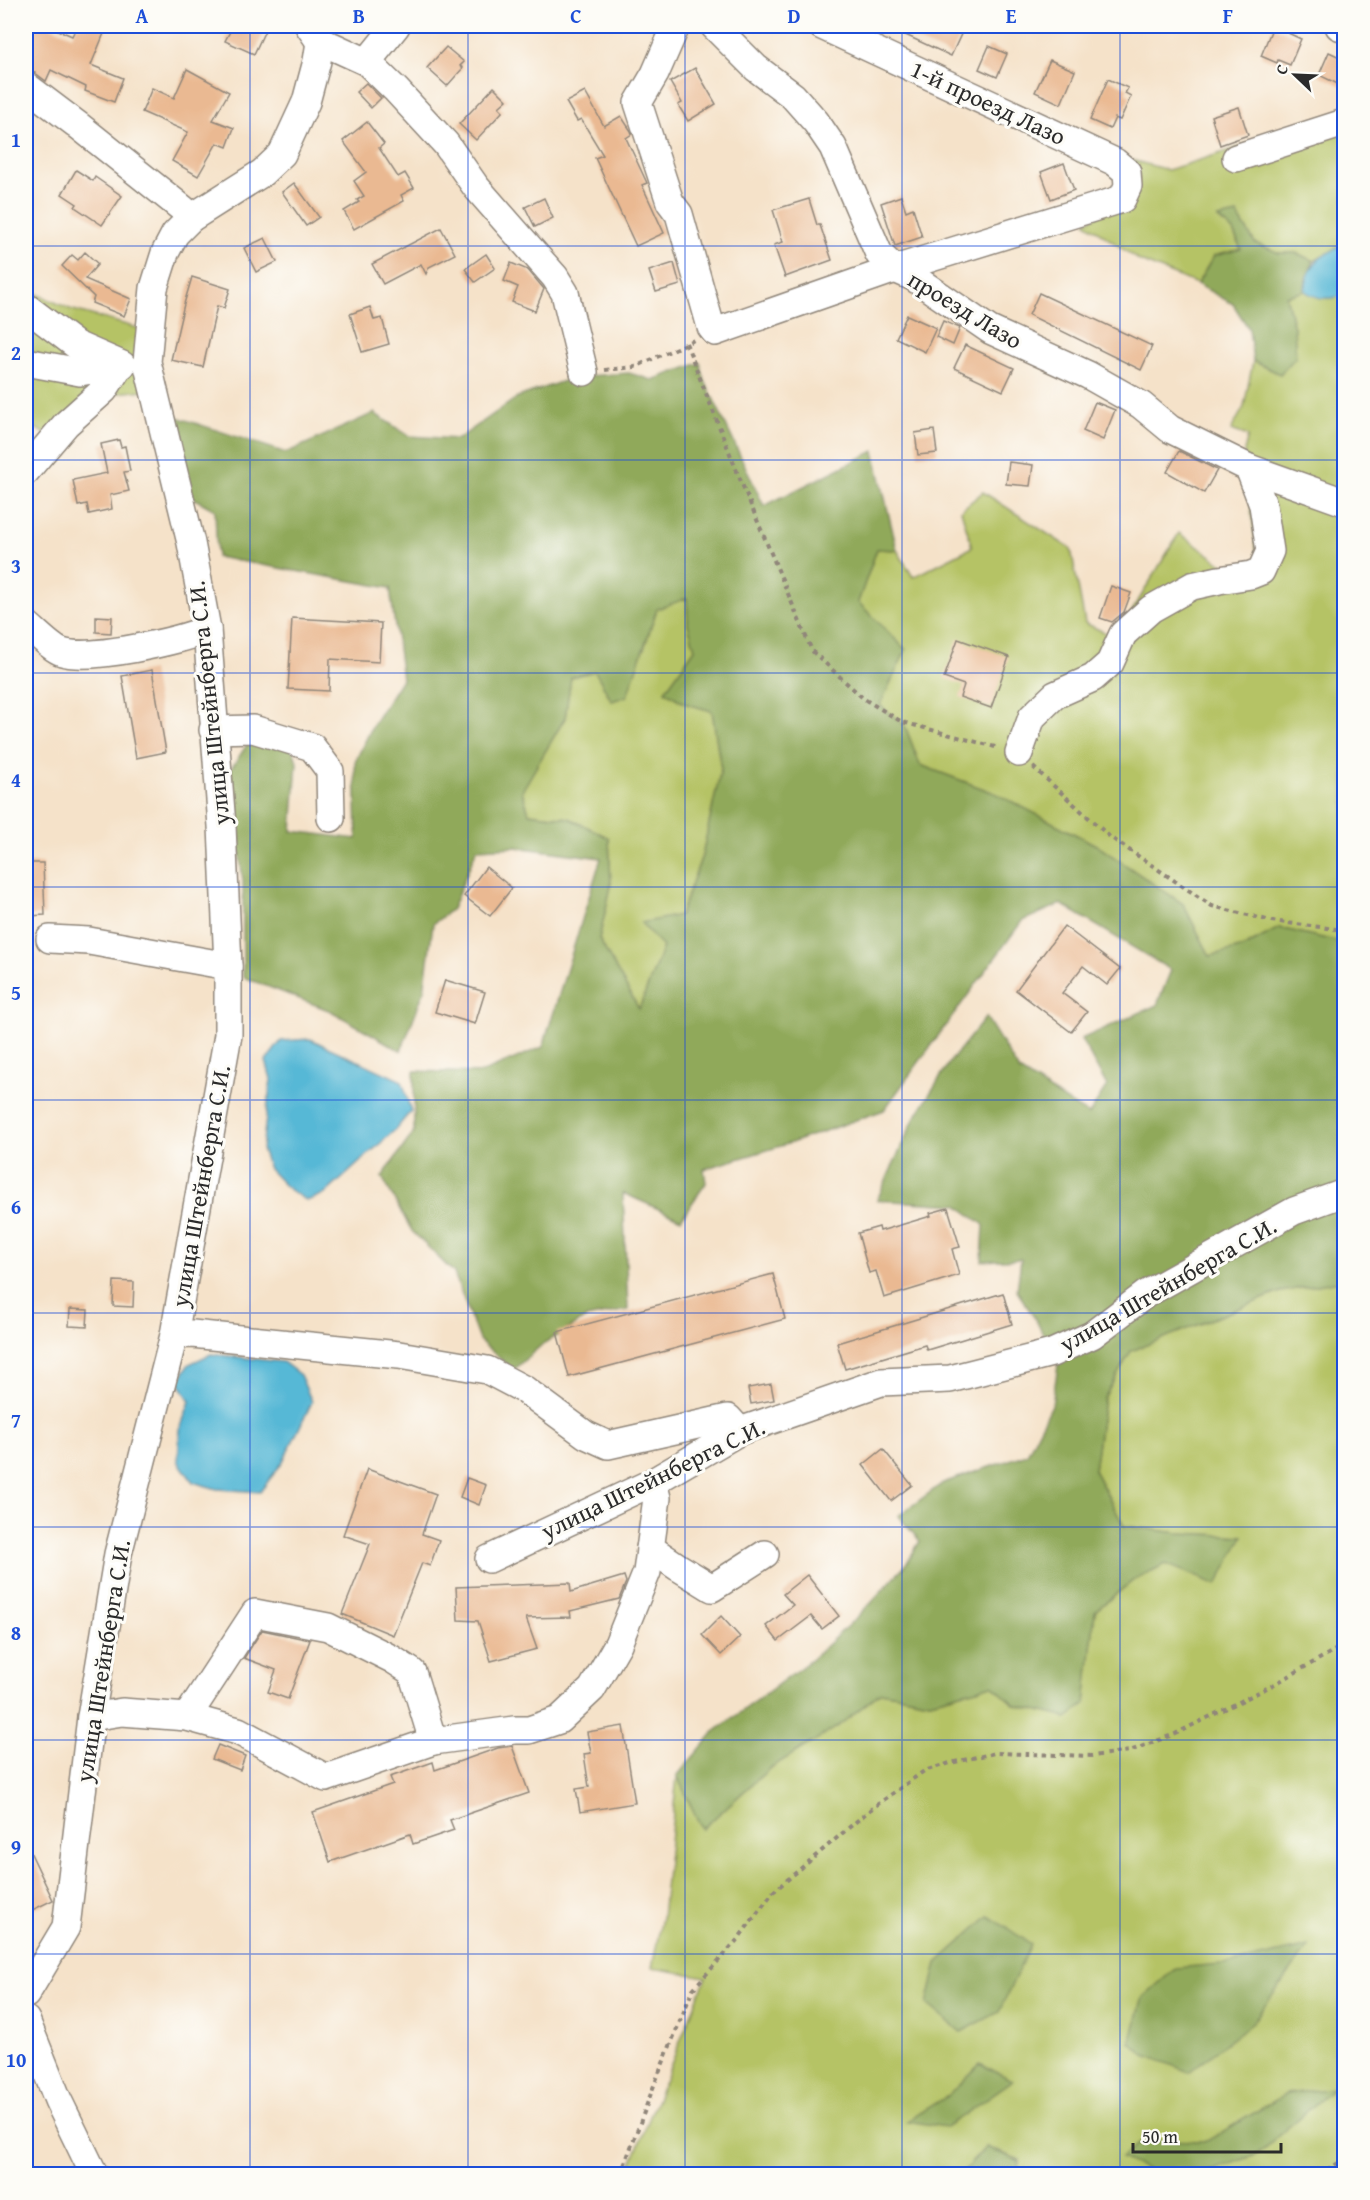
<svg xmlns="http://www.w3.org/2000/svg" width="1370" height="2200" viewBox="0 0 1370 2200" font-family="'Gentium Book Plus',serif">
<rect width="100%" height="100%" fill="#fdfcf7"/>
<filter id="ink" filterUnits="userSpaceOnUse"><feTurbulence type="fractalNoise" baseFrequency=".0167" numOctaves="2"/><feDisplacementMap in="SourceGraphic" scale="12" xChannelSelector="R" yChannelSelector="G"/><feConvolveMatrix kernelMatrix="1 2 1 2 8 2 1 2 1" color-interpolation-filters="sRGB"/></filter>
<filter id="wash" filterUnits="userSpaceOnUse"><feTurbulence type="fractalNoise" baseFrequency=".008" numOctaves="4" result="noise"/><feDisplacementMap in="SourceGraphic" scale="24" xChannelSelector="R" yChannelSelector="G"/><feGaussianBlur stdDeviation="1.35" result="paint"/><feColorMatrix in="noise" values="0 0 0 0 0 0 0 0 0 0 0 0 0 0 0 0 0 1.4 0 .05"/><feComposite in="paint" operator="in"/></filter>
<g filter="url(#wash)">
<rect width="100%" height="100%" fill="#f5e2c9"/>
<g fill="#b5c365" stroke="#707748" stroke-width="1.5">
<polygon points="1344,114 1344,241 1343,245 1314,261 1296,253 1279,253 1255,243 1237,214 1218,219 1233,231 1241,249 1214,256 1197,284 1140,261 1085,222 1127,201 1124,158 1168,170"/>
<polygon points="26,289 70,309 141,329 143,390 109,394 58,441 26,423"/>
<path d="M1305 291C1318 300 1329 299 1344 296V943L1279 928 1244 947 1210 956 1183 904 1096 845 997 794 920 765 905 726 879 705 858 602 877 549 897 550 913 577 972 547 961 510 983 492 1071 549 1085 623 1116 638 1179 533 1235 573 1258 565 1244 451 1248 436 1231 430 1244 407 1253 361 1280 374 1294 328 1286 296Z"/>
<polygon points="687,598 688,624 695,649 665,691 684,703 712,711 721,769 702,856 680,915 663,947 639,1009 599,939 611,886 609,838 569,818 529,813 522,790 565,718 571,677 595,671 611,700 644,649 657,608"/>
<polygon points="1344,1280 1344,2174 1017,2174 1020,2160 986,2147 961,2174 627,2174 706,1977 652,1968 662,1917 677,1776 702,1829 770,1768 837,1727 881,1692 930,1701 992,1685 1015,1705 1085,1703 1095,1611 1135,1579 1166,1564 1243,1536 1178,1533 1124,1526 1094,1470 1104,1398 1131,1351 1280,1292"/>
</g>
<g fill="#90a95a" stroke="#5e6a42" stroke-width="1.5" fill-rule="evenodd">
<polygon points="1237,214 1255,243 1279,253 1296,253 1314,261 1306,279 1305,291 1286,296 1294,328 1296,357 1280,374 1253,361 1249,329 1233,304 1197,284 1214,256 1241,249 1233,231 1218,218"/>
<path d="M700 363 705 381 764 506 874 451 897 550 877 549 858 602 906 650 880 705 905 726 920 765 997 794 1096 845 1183 904 1210 956 1244 947 1279 928 1344 943V1245L1337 1249 1344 1254V1280L1280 1292 1131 1351 1104 1398 1094 1470 1124 1526 1178 1533 1243 1536 1217 1585 1166 1564 1135 1579 1095 1611 1085 1704 1067 1718 1015 1705 992 1685 930 1701 881 1692 837 1727 770 1768 702 1829 677 1776 714 1732 812 1659 858 1616 905 1566 920 1541 898 1516 943 1483 1027 1454 1052 1405 1058 1365 1036 1320 1017 1291 1021 1259 982 1261 984 1225 957 1205 877 1200 914 1119 949 1063 986 1017 1019 1071 1089 1115 1107 1086 1081 1039 1157 1005 1171 970 1061 904 1022 921 884 1110 794 1142 704 1169 706 1183 681 1219 623 1193 628 1310 586 1318 544 1343 513 1370 479 1340 454 1273 412 1231 382 1177 414 1132V1071L481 1073 543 1047 601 858 515 847 477 849 452 909 433 924 424 991 401 1051 331 1011 243 977V881L229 772 250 740 292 746 297 762 292 831 357 839 355 762 374 723 402 679 390 588 217 557 215 510 184 493 168 414 286 453 374 413 409 436 458 439 518 397 575 377 629 373 652 380ZM687 598 688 624 695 649 665 691 684 703 712 711 721 769 702 856 680 915 641 923 663 947 639 1009 599 939 611 886 609 838 569 818 529 813 522 791 565 718 571 677 595 671 612 701 627 696 657 609Z"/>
<polygon points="989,1916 1031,1944 999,2012 961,2032 927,2004 937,1963"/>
<polygon points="1309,1946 1252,2023 1189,2072 1146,2055 1130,2043 1143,1997 1176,1968 1233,1963"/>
<polygon points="980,2064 1013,2080 946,2127 907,2121 948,2096"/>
<polygon points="1334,2088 1256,2155 1202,2174 1157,2174 1121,2158 1142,2140 1207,2141 1286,2094"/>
<polygon points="986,2147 1020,2161 1017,2174 961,2174"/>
</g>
<g fill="#57b8d6" stroke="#417280" stroke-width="1.5">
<path d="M1344 241V296C1329 299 1318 300 1305 291 1308 263 1320 256 1343 245Z"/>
<polygon points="310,1039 402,1081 411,1111 396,1129 326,1193 307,1201 288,1189 269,1169 262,1149 271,1079 266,1061 281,1041"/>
<polygon points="211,1354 283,1362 300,1375 312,1402 282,1463 260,1492 217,1489 193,1482 178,1461 180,1429 190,1401 178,1381 189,1364"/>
</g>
<g id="blocks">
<g fill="#eab992">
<polygon points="26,26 49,26 72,36 77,26 107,26 91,65 123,78 114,102 85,91 86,87 51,70 46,81 35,73 26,71"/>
<polygon points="233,26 267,26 254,54 225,41"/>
<polygon points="886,26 949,26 962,32 951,56"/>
<polygon points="1273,26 1301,39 1290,65 1278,60 1277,63 1261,56"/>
<polygon points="989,46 1007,54 997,77 979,69"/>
<polygon points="446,47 464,62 460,66 463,68 447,86 427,68"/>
<polygon points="1329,52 1344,59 1344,87 1319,75"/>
<polygon points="1050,60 1075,71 1061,104 1035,92"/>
<polygon points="695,68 716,104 688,121 678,105 682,103 670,82"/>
<polygon points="187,69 229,92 213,120 234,128 227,147 217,143 198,176 172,161 188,132 142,112 152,88 174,98"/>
<polygon points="1108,79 1128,88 1125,93 1131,96 1120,120 1115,118 1110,129 1090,120"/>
<polygon points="366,83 381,98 371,108 356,92"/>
<polygon points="494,87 507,100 499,107 503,111 476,140 459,124"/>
<polygon points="585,92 604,126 621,116 631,131 632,134 626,138 647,183 642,185 664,233 636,246 595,158 603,155 581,119 577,121 566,102"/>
<polygon points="1239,107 1248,135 1220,145 1211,116"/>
<polygon points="367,122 384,144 379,148 398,177 405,173 414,188 401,195 404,201 354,229 344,211 359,202 357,200 364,196 354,181 366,172 343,141"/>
<polygon points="1064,163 1074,190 1051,199 1041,172"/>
<polygon points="76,170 93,181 95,177 122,196 102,225 75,207 77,204 62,194"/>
<polygon points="294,183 319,217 306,226 282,192"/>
<polygon points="901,196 906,211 913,208 922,237 895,246 881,203"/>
<polygon points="544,198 553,218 535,227 525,207"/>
<polygon points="809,199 817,225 820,225 832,260 785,277 774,245 783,242 773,210"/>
<polygon points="441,228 455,254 429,267 426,274 421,264 383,284 372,264"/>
<polygon points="265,238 277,262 256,272 244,248"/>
<polygon points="85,252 98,264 85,279 131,299 124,316 92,303 94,297 62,266 72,255 78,260"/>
<polygon points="486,254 495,268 475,282 465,269"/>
<polygon points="511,263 528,270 544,289 535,311 512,302 518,287 504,281"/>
<polygon points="674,263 680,285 656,292 649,271"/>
<polygon points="192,277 230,289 224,308 217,306 203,367 171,360 184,304"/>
<polygon points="1039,293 1152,346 1141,370 1029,315"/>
<polygon points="370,307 374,320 382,318 389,344 362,352 350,314"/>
<polygon points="907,315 936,328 925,352 896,338"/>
<polygon points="943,321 960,328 953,345 936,337"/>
<polygon points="965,345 1014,368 1003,391 954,368"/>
<polygon points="1095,402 1115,410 1103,440 1083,431"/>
<polygon points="934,430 937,453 918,455 915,433"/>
<polygon points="119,440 121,447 125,446 130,471 124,472 129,491 110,495 112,509 89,514 87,504 78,506 73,480 107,473 101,444"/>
<polygon points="1179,451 1217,470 1204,493 1167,472"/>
<polygon points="1009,462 1033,465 1030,486 1006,484"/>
<polygon points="1111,586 1131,593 1124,612 1112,622 1100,618"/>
<polygon points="96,616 112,617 111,633 96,632"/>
<polygon points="292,618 381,623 379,662 330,659 329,691 288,689"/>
<polygon points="958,639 1009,657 991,708 960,697 964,685 944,678"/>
<polygon points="152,670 166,752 136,758 122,676"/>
<polygon points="26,863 43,863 45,915 29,916 28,908 26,908"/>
<polygon points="486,867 512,888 490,916 464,896"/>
<polygon points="1064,926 1120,969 1107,985 1083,966 1062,993 1087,1012 1071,1032 1016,990"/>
<polygon points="445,980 485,992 475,1024 435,1012"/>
<polygon points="948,1208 960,1247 952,1249 959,1275 884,1298 876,1271 869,1273 858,1233 879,1227 880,1231 931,1216 930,1213"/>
<polygon points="773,1274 785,1319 569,1377 557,1332"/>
<polygon points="114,1281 134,1282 133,1307 113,1306"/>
<polygon points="1003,1293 1012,1324 927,1350 925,1345 845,1369 837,1343"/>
<polygon points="70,1309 88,1310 87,1327 69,1326"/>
<polygon points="771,1384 774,1400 751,1404 748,1388"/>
<polygon points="883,1449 912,1485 891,1501 863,1465"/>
<polygon points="367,1469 436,1494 422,1534 439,1540 430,1566 422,1563 393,1635 342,1614 370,1544 343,1535"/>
<polygon points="467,1478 486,1485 479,1505 460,1497"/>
<polygon points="807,1575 839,1616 822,1629 811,1616 778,1641 766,1626 793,1605 783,1594"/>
<polygon points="624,1576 626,1582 619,1599 570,1611 571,1617 526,1618 537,1649 491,1661 478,1621 458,1620 456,1587 570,1583 571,1592"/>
<polygon points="721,1616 740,1637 721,1655 702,1635"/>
<polygon points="262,1630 310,1640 288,1699 268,1692 276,1670 244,1658"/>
<polygon points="623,1726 635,1803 580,1812 576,1789 589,1787 584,1754 591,1753 587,1732"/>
<polygon points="218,1745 245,1756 240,1770 212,1759"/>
<polygon points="512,1746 529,1793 450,1820 454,1830 413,1844 410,1834 330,1862 313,1812 393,1784 390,1777 433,1762 435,1770 498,1748"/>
<polygon points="26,1843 53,1900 26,1913"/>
</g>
</g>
</g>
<g filter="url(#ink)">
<use href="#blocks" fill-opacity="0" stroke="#90867a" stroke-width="1.5"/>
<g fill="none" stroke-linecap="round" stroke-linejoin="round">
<defs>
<g id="minor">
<polyline points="309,26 320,42 332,46 367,62 396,90 446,144 476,187 555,277 565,293 584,372"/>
<polyline points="676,26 655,74 638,103 670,202 679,214 711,327 715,332 895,269 1122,199 1128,186 1127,172 1115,162 822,26"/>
<polyline points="714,26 756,68 793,96 816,122 833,147 879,254 895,269 913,277 990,330 1088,375 1141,405 1170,429 1249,468 1344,502"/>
<polyline points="1339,26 1344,28"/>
<polyline points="367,62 396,26"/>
<polyline points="26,86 79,126 183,209 191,218"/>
<polyline points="1236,158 1344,123"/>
<polyline points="26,307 76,345 122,365"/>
<polyline points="26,362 80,372 120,365 104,390 66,424 26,471"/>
<path d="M26 624C35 631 52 649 62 652 89 661 180 641 207 629"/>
<polyline points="213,730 253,729 312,747 330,771 331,818"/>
<polyline points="1019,753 1032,717 1055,695 1093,678 1110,663 1123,634 1151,609 1192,586 1219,580 1251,575 1261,571 1270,551 1263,505 1249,468"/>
<polyline points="50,939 89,941 228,966"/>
<polyline points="174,1335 192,1334 399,1355 487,1370 525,1390 586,1435 608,1445 728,1418 740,1431"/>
<polyline points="650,1548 678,1567 712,1588 765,1554"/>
<polyline points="489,1559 653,1482 740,1431 881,1382 950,1379 1052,1353 1092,1335 1146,1294 1294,1211 1344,1193"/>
<polyline points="91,1717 122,1712 187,1717 255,1613 328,1627 392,1659 412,1672 433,1741 514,1730 529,1730 559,1720 592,1689 618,1644 647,1572 657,1498 653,1482"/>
<polyline points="187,1717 238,1731 326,1778 433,1741"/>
<polyline points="26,1994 66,1927 91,1717 118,1554 174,1335 228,1035 228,966 222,826 207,629 191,543 147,362 154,288 165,253 175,234 191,218 262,173 282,154 306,102 317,61 320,42"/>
<polyline points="26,2020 58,2100 94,2174"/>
</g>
</defs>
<use href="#minor" stroke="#90867a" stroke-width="30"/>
<g stroke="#90867a" stroke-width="4" stroke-dasharray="4.5 4.5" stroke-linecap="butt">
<polyline points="686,343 742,484 812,651 864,699 902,722 999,748"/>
<polyline points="605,370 635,367 694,340"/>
<polyline points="1033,767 1110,837 1212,906 1271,921 1344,930"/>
<polyline points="621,2174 653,2088 693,1989 738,1939 773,1892 871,1809 924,1771 950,1763 995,1753 1092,1756 1130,1751 1175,1734 1275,1684 1344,1645"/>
<polyline points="1319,2174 1344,2160"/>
</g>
<use href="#minor" stroke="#fff" stroke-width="27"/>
</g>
</g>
<path fill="none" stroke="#1d4ed8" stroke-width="1.5" stroke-opacity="0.55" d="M250 26V2174M468 26V2174M685 26V2174M902 26V2174M1120 26V2174M26 246H1344M26 460H1344M26 673H1344M26 887H1344M26 1100H1344M26 1313H1344M26 1527H1344M26 1740H1344M26 1954H1344"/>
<g text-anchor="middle" stroke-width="6" stroke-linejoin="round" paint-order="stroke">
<g font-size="24" fill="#2b2b2b" stroke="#fdfcf7">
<text transform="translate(988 103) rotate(25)" y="8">1-й проезд Лазо</text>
<text transform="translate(965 310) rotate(31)" y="8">проезд Лазо</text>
<text transform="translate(209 703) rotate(-96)" y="8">улица Штейнберга С.И.</text>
<text transform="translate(201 1186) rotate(-80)" y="8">улица Штейнберга С.И.</text>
<text transform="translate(1168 1285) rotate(-30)" y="8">улица Штейнберга С.И.</text>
<text transform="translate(653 1479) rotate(-26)" y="8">улица Штейнберга С.И.</text>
<text transform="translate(103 1661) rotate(-81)" y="8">улица Штейнберга С.И.</text>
</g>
</g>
<rect width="1370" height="2200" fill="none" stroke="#fdfcf7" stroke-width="66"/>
<g transform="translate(1295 75) rotate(293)" stroke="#fdfcf7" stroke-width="4.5" paint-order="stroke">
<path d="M0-4.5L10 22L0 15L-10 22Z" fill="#2b2b2b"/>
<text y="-9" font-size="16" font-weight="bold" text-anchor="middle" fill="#2b2b2b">С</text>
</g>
<path d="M1133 2143v9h148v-9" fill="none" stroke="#2b2b2b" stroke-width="3"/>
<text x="1142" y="2143" font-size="18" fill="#2b2b2b" stroke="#fdfcf7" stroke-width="4.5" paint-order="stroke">50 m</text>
<rect x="33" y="33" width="1304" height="2134" fill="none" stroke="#1d4ed8" stroke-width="2"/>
<g font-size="20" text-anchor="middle" font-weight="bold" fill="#1d4ed8">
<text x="142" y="23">A</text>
<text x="359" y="23">B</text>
<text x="576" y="23">C</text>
<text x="794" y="23">D</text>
<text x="1011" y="23">E</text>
<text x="1228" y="23">F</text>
<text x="16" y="147">1</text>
<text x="16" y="360">2</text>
<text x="16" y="573">3</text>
<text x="16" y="787">4</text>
<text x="16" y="1000">5</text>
<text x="16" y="1214">6</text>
<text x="16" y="1427">7</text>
<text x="16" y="1640">8</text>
<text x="16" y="1854">9</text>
<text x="16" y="2067">10</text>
</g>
</svg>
